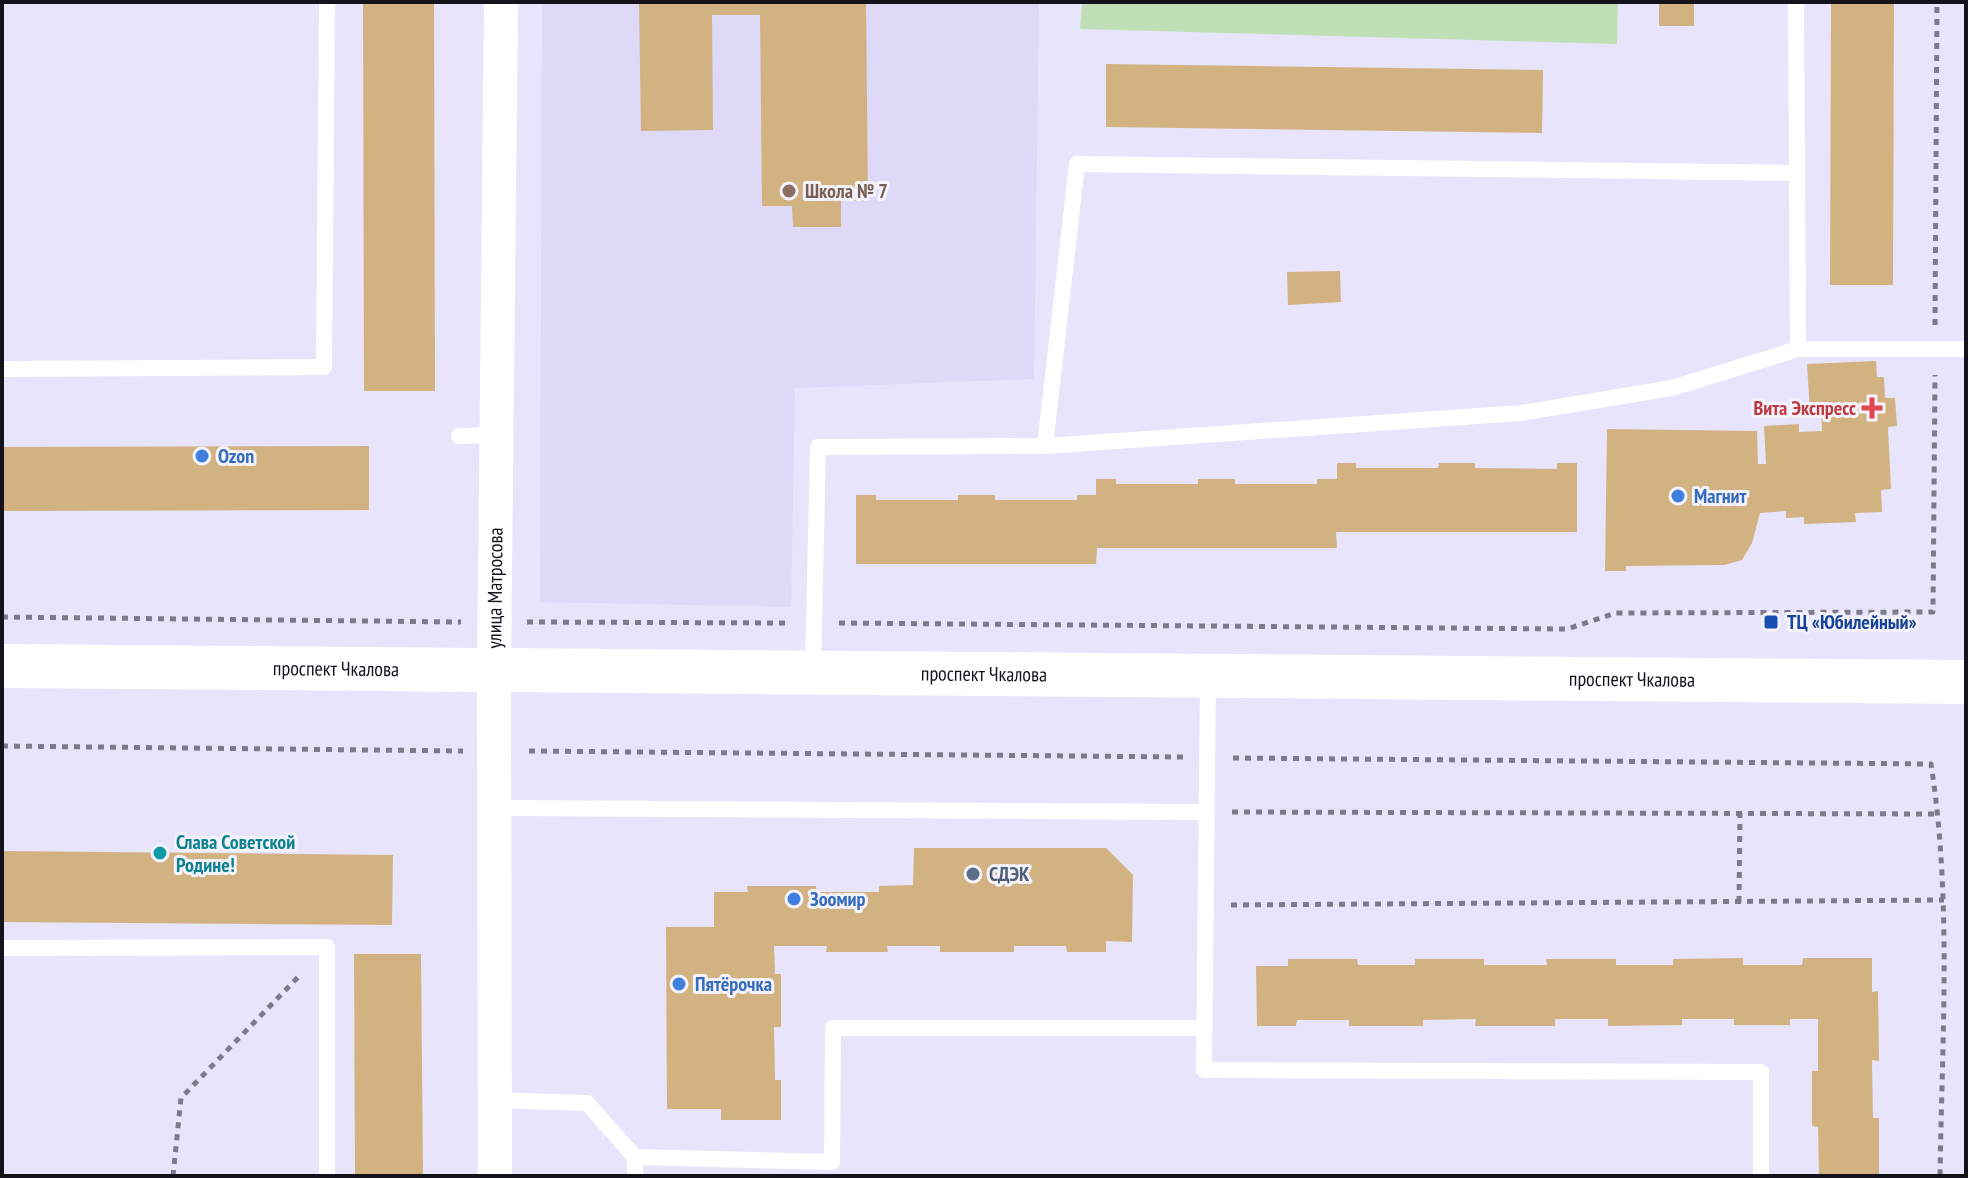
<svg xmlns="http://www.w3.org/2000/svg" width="1968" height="1178" viewBox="0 0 1968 1178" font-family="'PT Sans Narrow',sans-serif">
<rect width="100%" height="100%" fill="#e7e4fb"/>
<polygon fill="#ddd9f7" points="542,2 1039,2 1034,379 795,388 791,607 540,602"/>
<polygon fill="#c0dfb7" points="1082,2 1618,2 1617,44 1080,29"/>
<g fill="#d3b281">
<polygon points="363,2 434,2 435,391 364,391"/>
<polygon points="639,2 866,2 868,201 841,201 841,227 793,227 792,206 762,206 760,15 712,15 713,130 641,131"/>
<rect x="1659" y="2" width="35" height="24"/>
<polygon points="1831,2 1894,2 1893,285 1830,285"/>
<polygon points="1106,64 1543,70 1542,133 1106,127"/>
<polygon points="1340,271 1341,302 1288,305 1287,272"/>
<polygon points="1876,361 1877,377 1884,377 1885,398 1895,398 1897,426 1888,427 1891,489 1881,490 1882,512 1855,513 1856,522 1804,524 1804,517 1786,518 1786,511 1760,513 1752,543 1742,560 1724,565 1626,566 1626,571 1605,571 1607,429 1757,431 1758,464 1766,464 1764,426 1799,424 1799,432 1822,431 1821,412 1810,412 1807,364"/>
<polygon points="369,446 369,510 2,511 2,447"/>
<polygon points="1337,463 1356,463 1356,468 1438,468 1439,463 1475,463 1475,468 1557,469 1557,463 1577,463 1577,532 1336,532 1337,548 1097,548 1096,564 856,564 856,495 876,495 876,500 958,500 958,495 995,495 995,500 1077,500 1077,495 1096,495 1096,479 1116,479 1116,484 1198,484 1198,479 1235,479 1235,484 1317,484 1317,479 1337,479"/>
<polygon points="914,848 1106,848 1133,875 1132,942 1106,941 1106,952 1067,952 1066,946 1014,946 1014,952 940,952 940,946 887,946 888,952 826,952 827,946 774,946 775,974 781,974 781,1027 774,1027 775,1080 781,1080 781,1120 721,1120 721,1109 667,1109 666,927 714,927 714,892 748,892 747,886 816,886 816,892 879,892 879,886 913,885"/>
<polygon points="2,851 393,855 392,925 2,922"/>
<polygon points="354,954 421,954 423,1176 355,1176"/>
<polygon points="1743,958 1743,965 1802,965 1803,958 1872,958 1872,992 1878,991 1879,1061 1872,1060 1873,1118 1879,1118 1879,1176 1819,1176 1818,1127 1812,1126 1812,1071 1818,1071 1818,1019 1790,1019 1790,1025 1734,1025 1734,1019 1682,1019 1682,1025 1608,1026 1608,1019 1555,1019 1555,1026 1475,1026 1476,1019 1423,1020 1423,1026 1349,1026 1349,1020 1297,1020 1296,1026 1257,1026 1256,966 1288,966 1288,959 1357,959 1358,965 1415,965 1415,959 1484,959 1484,965 1547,965 1546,959 1616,959 1616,965 1673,965 1673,959"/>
</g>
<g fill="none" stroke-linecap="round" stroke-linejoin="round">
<g stroke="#7d7b8a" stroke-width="5" stroke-dasharray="6 6" stroke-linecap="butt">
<polyline points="1935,325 1937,2"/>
<polyline points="2,617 461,622"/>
<polyline points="527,622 789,623"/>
<polyline points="839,623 1567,629 1616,613 1933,612 1935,375"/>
<polyline points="2,746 463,751"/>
<polyline points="529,751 1183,757"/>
<path d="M1233 758 1931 764C1952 900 1942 1039 1940 1176"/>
<polyline points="1232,812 1939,814"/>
<polyline points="1739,902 1740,813"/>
<polyline points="1231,905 1944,900"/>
<polyline points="173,1176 181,1098 301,974"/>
</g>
<g stroke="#fff" stroke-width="16">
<polyline points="1798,349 1966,349"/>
<polyline points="2,369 324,367 327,2"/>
<polyline points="459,436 498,435"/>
<polyline points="1045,446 1077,164 1797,173"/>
<polyline points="813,670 818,447 1045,446 1521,413 1672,388 1798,349 1796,2"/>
<polyline points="1208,677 1204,1070 1761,1072 1761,1176"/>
<polyline points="494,808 1207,812"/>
<polyline points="2,948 327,947 327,1176"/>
<polyline points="495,1100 587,1103 635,1157"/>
<polyline points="635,1176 635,1157 832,1162 833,1028 1204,1028"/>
</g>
<path stroke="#fff" stroke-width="34" id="s1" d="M495 1176 494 670 501 2"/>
<path stroke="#fff" stroke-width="44" id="s2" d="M2 666 1966 682"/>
</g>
<circle fill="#8d6e63" stroke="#f4f3fc" stroke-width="3" cx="789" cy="191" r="8"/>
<path fill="#e0444e" stroke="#f4f3fc" stroke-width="3" d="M1868 396h8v8h8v8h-8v8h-8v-8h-8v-8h8z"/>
<g fill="#3f7fe0" stroke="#f4f3fc" stroke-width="3">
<circle cx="202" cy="456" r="8"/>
<circle cx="1678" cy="496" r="8"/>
<circle cx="794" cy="899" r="8"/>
<circle cx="679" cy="984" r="8"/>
</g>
<rect fill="#1a4fb4" stroke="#f4f3fc" stroke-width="3" x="1763" y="614" width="16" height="16" rx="4"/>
<circle fill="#0f9aa8" stroke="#f4f3fc" stroke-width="3" cx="160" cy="853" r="8"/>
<circle fill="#5c6f8a" stroke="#f4f3fc" stroke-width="3" cx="973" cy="874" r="8"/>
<g text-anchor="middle" stroke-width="6" stroke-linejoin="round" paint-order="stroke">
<g font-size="20" font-weight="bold" fill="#785e54" stroke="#f4f3fc" text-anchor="start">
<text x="805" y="198">Школа № 7</text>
</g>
<g font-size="20" font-weight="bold" fill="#be3a42" stroke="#f4f3fc" text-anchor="end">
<text x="1856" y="415">Вита Экспресс</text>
</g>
<g font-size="20" font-weight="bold" fill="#366cbe" stroke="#f4f3fc" text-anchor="start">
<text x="218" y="463">Ozon</text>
<text x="1694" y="503">Магнит</text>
<text x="810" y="906">Зоомир</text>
<text x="695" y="991">Пятёрочка</text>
</g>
<g font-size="20" fill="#14131b" stroke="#f4f3fc">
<text dy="7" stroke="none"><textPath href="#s1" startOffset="588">улица Матросова</textPath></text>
<text dy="7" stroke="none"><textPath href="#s2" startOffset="334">проспект Чкалова</textPath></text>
<text dy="7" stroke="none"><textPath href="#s2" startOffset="982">проспект Чкалова</textPath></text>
<text dy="7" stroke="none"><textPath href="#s2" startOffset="1630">проспект Чкалова</textPath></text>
</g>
<g font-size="20" font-weight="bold" fill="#164399" stroke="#f4f3fc" text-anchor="start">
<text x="1787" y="629">ТЦ «Юбилейный»</text>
</g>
<g font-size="20" font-weight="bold" fill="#0d838f" stroke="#f4f3fc" text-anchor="start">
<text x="176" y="849">Слава Советской<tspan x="176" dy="23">Родине!</tspan></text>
</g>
<g font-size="20" font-weight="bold" fill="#4e5e75" stroke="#f4f3fc" text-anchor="start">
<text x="989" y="881">СДЭК</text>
</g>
</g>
<rect width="1968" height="1178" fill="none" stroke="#14131b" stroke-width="8"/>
</svg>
